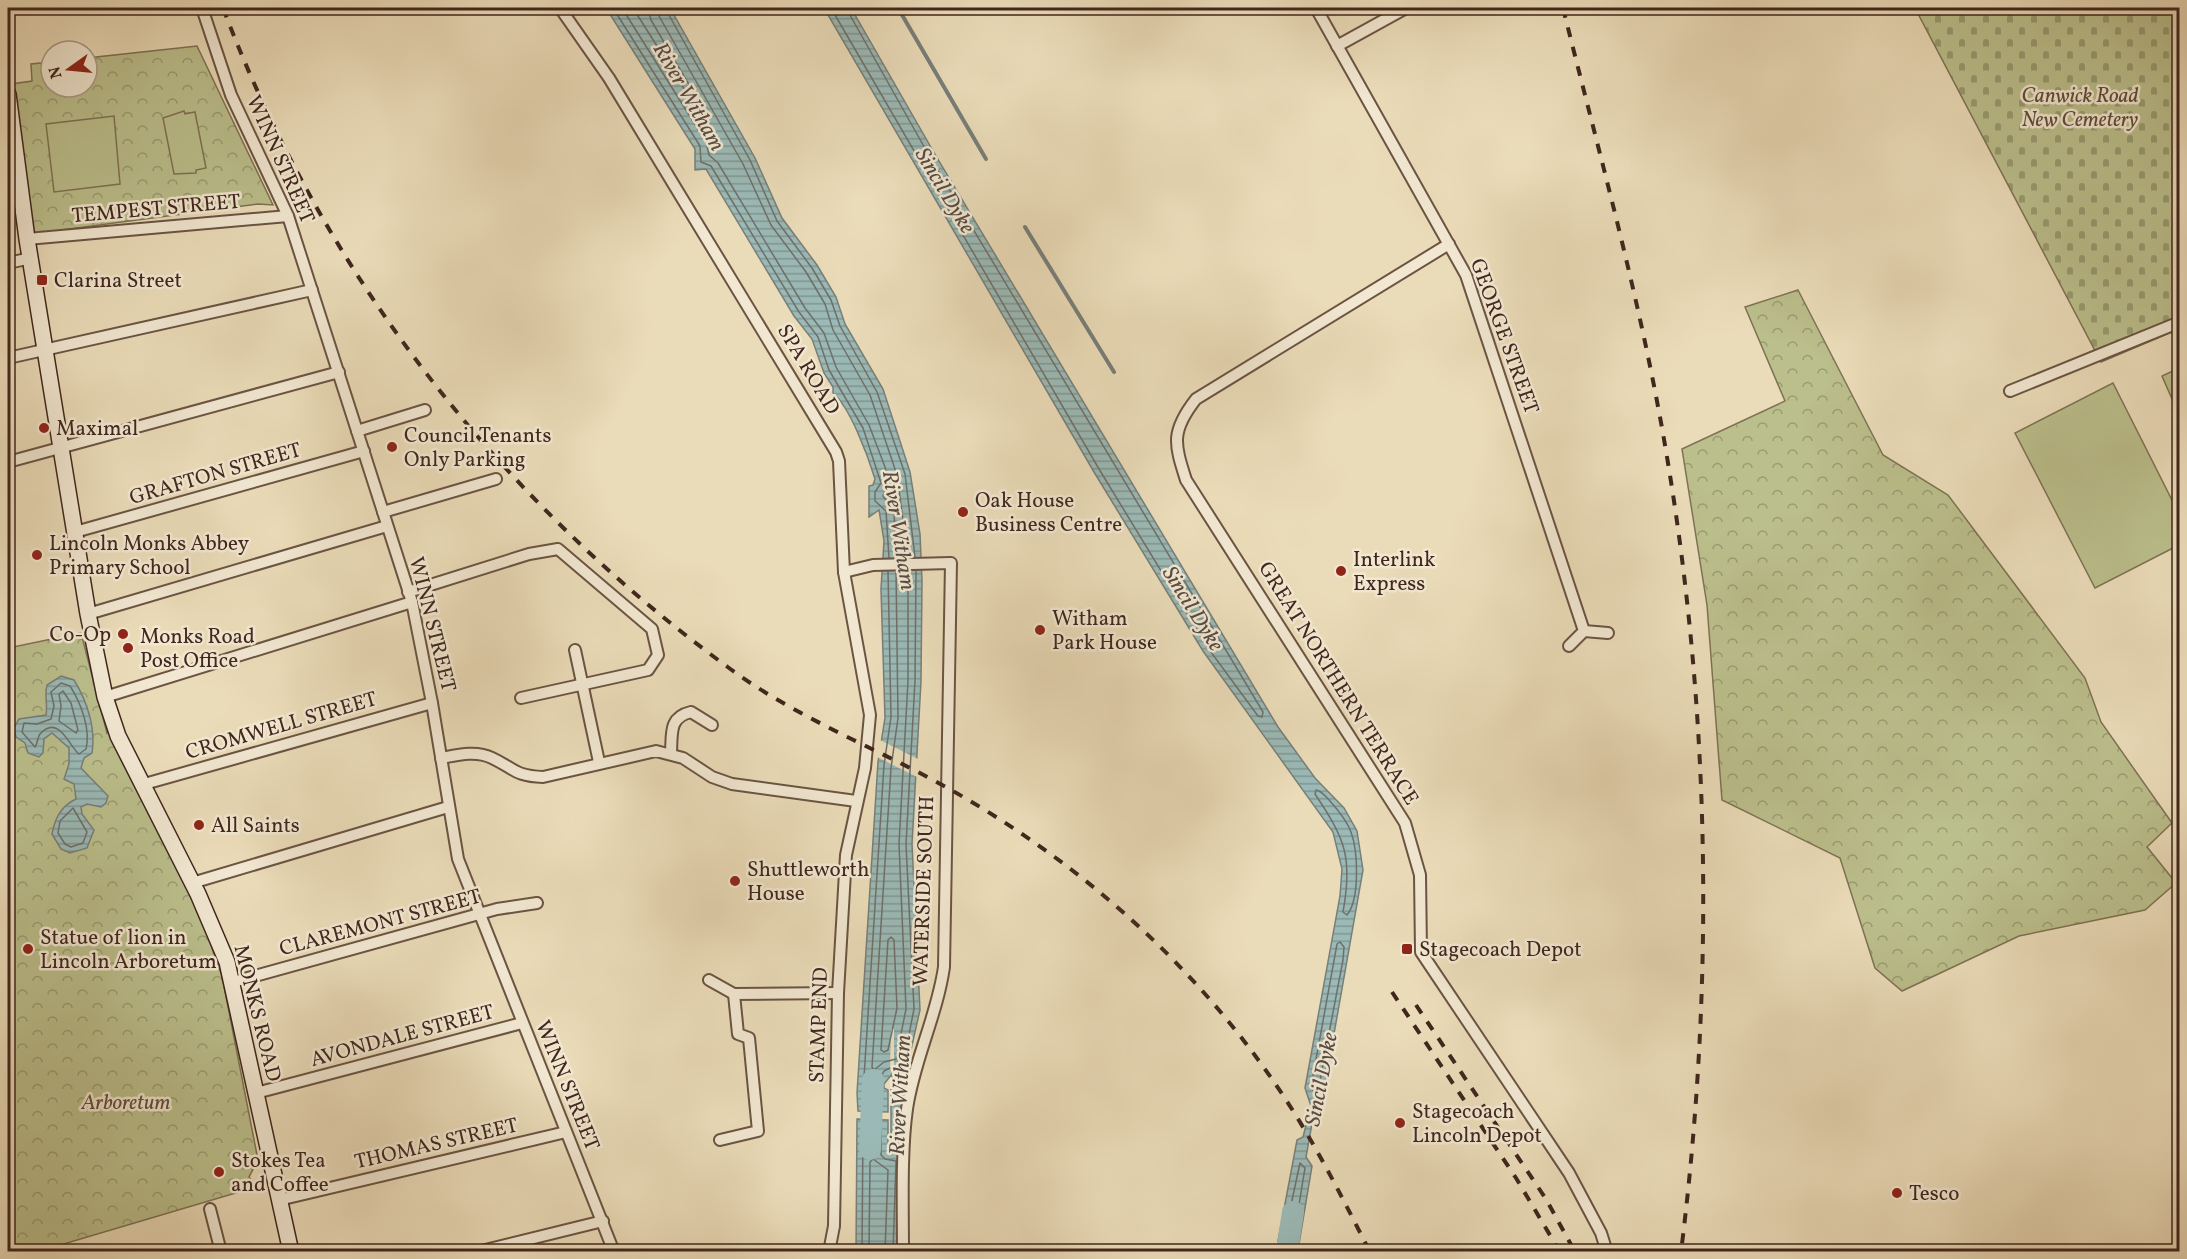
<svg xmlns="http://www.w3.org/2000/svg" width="2187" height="1259" viewBox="0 0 2187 1259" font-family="Vollkorn,serif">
<defs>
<pattern id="forest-crowns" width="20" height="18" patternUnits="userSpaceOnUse" patternTransform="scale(1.5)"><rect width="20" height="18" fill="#bbbf8c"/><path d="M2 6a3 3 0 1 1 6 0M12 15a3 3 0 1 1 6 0" fill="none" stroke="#999b72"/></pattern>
<pattern id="cemetery-stones" width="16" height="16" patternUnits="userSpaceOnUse" patternTransform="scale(1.5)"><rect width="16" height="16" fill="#bbbf8c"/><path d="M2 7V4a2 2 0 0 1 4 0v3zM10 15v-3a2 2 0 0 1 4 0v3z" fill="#999b72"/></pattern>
<pattern id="water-rules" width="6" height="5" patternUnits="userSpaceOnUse" patternTransform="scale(1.5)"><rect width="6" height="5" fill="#9bbab7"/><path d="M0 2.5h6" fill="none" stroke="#809794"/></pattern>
</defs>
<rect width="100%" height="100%" fill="#ebdcb9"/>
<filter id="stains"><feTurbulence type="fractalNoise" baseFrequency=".00333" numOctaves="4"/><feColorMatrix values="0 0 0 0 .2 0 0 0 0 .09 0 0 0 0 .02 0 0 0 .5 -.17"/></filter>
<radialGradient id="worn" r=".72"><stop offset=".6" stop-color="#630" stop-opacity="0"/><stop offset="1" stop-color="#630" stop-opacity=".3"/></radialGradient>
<g fill="url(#forest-crowns)" stroke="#7e7254" stroke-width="1.5">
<polygon points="197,46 273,205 258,204 32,234 11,84 32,81 31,64 51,62 51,87 87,87 87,58"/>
<polygon points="1798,290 1883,455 1948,495 2085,678 2101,722 2172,823 2147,847 2176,883 2145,910 2019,936 1902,991 1875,968 1840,858 1722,800 1707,605 1682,449 1785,401 1745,307"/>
<polygon points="81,633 107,733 117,723 200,914 222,976 258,1160 249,1177 256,1187 40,1251 8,1251 8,648"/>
</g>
<polygon fill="url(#cemetery-stones)" stroke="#7e7254" stroke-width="1.5" points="1915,8 2179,8 2179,329 2101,362"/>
<g fill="#bbbf8c" stroke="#7e7254" stroke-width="1.5">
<polygon points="184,111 185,114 195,112 206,168 196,170 196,173 174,174 163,118"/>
<polygon points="114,116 120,184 54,192 46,124"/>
<polygon points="2179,368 2179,415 2162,376"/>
<polygon points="2113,383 2179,514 2179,545 2095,588 2015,433"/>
</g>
<g fill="url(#water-rules)" stroke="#777f79" stroke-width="1.5">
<path d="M606 8H670L755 158 782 218 817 265 836 297 845 324 883 389 910 472 920 534 922 581 921 681 912 844 920 1010 902 1089 897 1092 892 1089V1074L884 1084V1088L888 1090V1112L858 1111 857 1093 878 762 885 718 881 589 884 541 879 510 869 517V486L873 485 875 479C868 456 850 407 833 393V387L824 373 812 339 794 316 706 169 695 170V149Z"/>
<polygon points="824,8 851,8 936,156 1278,727 1315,778 1344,808 1357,831 1363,870 1320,1113 1313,1118 1306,1157 1312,1166 1299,1244 1278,1241 1297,1140 1303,1137 1311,1106 1305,1088 1340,896 1342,869 1333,832 1203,651 1094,472"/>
<path d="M61 676 74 680C87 701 96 728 92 753L84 758 81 768 108 796 106 803 101 807 87 804 81 807 82 814 94 830 87 848 70 853 61 849 52 834C55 818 61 806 76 799L74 784 64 779 69 764V748L52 733 44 739 43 753 39 757 28 753 25 743 16 737 14 728 19 719 46 715C48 704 44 695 47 685Z"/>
<polygon points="891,1090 897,1093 903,1090 901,1141 891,1141"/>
<polygon points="857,1119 888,1120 888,1154 890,1153 891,1142 901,1143 899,1251 856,1252"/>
</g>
<g fill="#ebdcb9">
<polygon points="878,739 920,760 919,778 877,757"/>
<polygon points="891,1029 894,1029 894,1070 890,1070"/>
</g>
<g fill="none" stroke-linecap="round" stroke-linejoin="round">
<g stroke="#6e706a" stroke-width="1.5">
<polyline points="613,8 700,146 701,162 711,166 799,312 818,337 829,370 863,428 881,483 875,492 875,501 886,511 889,558"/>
<polyline points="622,8 706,142 709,155 718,163 805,308 824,333 836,367 869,425 885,467 888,483 883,496 894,510 896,558"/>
<polyline points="633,8 693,103 696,104 698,100 651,20 648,8"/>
<polyline points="658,8 659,16 743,164 771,225 806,272 825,304 833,330 870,395 897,475 908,557"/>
<polyline points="665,8 750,160 777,221 812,268 831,300 840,326 877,392 905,474 915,557"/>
<polyline points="831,8 1099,469 1208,648 1258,716 1262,717 1263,712 931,159 846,8"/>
<polyline points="888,571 891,717 884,765 863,1093 864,1104 882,1103 878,1083 884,1071 890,1068 898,1072 902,1070 914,1009 906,844 915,681 916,571"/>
<polyline points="896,571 898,718 891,768 872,1067 874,1070 884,1062 896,1059 906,1009 899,844 908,681 908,571"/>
<path d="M61 683 70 686C81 703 91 730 86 749L79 754C70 748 59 713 40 734 37 738 38 743 35 747L22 732 24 723 37 724 51 719 54 706 51 692Z"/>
<polygon points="63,691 71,703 78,730 76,733 59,721 61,706 59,694"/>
<path d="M1316 790C1322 791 1325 796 1330 801 1338 810 1347 821 1351 832 1358 851 1360 899 1347 915L1343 912C1353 857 1345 839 1315 794Z"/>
<polygon points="73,808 87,832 83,843 71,847 65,844 58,833 60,821"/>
<polygon points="891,937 894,940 897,1008 888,1050 884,1052 881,1050 888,940"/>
<polygon points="1340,942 1344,947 1343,960 1318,1091 1315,1093 1311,1087 1337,944"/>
<polygon points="1300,1163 1305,1168 1294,1235 1291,1237 1285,1233"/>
<polyline points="862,1252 863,1128 866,1126 881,1127 881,1155 885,1159 896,1161 893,1252"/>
<polyline points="869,1252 870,1162 873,1159 888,1170 885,1252"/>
</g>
<g stroke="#777f79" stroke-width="4">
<polyline points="898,8 986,159"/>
<polyline points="1025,227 1114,372"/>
</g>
<g stroke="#9bbab7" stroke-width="22">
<polyline points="870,1149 873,1080"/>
<polyline points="1287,1252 1293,1212"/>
</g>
<defs>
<g id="minor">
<polyline points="202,8 231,95 288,216 412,602 432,703 458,859 614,1252"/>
<polyline points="560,8 609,78 836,452 839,461 844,572 870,715 865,768 846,855 838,993 834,1226 829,1252"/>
<polyline points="1316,8 1466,275 1584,631 1569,646"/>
<polyline points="1337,46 1406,8"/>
<polyline points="27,239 288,216"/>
<path d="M1449 244 1196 399C1171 431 1174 443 1186 480L1405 823 1420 875 1421 952 1569 1173 1601 1233 1607 1252"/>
<polyline points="8,263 31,258"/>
<polyline points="8,358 312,290"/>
<polyline points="2010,391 2180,322"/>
<polyline points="357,431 425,410"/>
<polyline points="8,462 339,372"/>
<polyline points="383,512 496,479"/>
<polyline points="75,532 364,451"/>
<path d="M844 572 873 565 951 563 944 967C937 1016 914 1060 907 1109 901 1151 903 1208 903 1252"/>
<polyline points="408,592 529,554 558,549 652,629 658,655 648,670 521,698"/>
<polyline points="88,614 387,526"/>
<polyline points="1584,631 1608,633"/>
<polyline points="575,650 599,762"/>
<polyline points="105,697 412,602"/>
<path d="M671 753C672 733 669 717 691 712L712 725"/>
<path d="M441 758C457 755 476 750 492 758 515 769 515 776 543 777L656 751 683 758 712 777 732 784 856 801"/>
<polyline points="141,785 432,703"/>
<polyline points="192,883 448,807"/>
<polyline points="709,980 734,994 838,993"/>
<polyline points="233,982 497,909 537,903"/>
<polyline points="256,1093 522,1023"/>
<polyline points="720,1140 758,1131 749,1038 738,1034 734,994"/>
<polyline points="279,1200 566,1132"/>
<polyline points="210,1209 221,1252"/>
<polyline points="477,1252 603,1221"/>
</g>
<polyline id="secondary" points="8,94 27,239 88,614 105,697 118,736 198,894 227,962 291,1252"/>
</defs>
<use href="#minor" stroke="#6b5444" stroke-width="14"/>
<use href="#secondary" stroke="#40261d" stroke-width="18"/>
<use href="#minor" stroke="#f2e8d2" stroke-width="10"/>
<use href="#secondary" stroke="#f2e8d2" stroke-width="15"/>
<g stroke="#40261d" stroke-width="4" stroke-dasharray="10 10" stroke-linecap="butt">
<path d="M223 8C325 276 498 499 729 668 802 722 888 752 965 798 1098 876 1213 983 1295 1114 1323 1159 1346 1205 1370 1252"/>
<path d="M1563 8C1600 157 1642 306 1667 457 1711 719 1714 989 1681 1252"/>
<polyline points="1392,992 1516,1178 1560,1252"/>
<polyline points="1416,1005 1546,1199 1575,1252"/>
</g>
</g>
<g fill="#8f2418" stroke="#f2e8d2" stroke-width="2">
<rect x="36" y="274" width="12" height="12" rx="3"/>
<circle cx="44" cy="428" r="6"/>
<circle cx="392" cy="447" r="6"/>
<circle cx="963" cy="512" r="6"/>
<circle cx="37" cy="555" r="6"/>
<circle cx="1341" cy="571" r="6"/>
<circle cx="1040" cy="630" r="6"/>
<circle cx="123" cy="634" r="6"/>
<circle cx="128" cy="648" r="6"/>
<circle cx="199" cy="825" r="6"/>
<circle cx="735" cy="881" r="6"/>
<circle cx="28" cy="949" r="6"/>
<rect x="1401" y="943" width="12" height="12" rx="3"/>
<circle cx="1400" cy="1123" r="6"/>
<circle cx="219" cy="1172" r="6"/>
<circle cx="1897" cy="1193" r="6"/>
</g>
<g text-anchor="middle" stroke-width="5" stroke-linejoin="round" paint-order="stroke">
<g font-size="21" font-style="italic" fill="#5f4c39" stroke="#f2e8d2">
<text x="2080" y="102">Canwick Road<tspan x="2080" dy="24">New Cemetery</tspan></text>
<text x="126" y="1109">Arboretum</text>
</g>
<g font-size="21" fill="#40261d" stroke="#f2e8d2">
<text transform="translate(281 159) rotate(66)" y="7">WINN STREET</text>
<text transform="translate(156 208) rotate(-5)" y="7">TEMPEST STREET</text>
<text transform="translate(1505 336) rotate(70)" y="7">GEORGE STREET</text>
<text transform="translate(809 369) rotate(59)" y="7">SPA ROAD</text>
<text transform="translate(215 473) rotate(-16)" y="7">GRAFTON STREET</text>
<text transform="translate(433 624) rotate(76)" y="7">WINN STREET</text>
<text transform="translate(1339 683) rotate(58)" y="7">GREAT NORTHERN TERRACE</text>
<text transform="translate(281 725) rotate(-16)" y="7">CROMWELL STREET</text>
<text transform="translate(923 891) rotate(-88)" y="7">WATERSIDE SOUTH</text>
<text transform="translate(380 922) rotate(-15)" y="7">CLAREMONT STREET</text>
<text transform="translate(258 1013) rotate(76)" y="7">MONKS ROAD</text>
<text transform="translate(818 1025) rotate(-88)" y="7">STAMP END</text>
<text transform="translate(402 1035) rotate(-15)" y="7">AVONDALE STREET</text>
<text transform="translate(568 1085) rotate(68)" y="7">WINN STREET</text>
<text transform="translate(436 1143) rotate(-13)" y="7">THOMAS STREET</text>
</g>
<g font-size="21" fill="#40261d" stroke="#f2e8d2" text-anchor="start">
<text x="54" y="287">Clarina Street</text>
<text x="56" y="435">Maximal</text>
<text x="404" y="442">Council Tenants<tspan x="404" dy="24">Only Parking</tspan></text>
<text x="975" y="507">Oak House<tspan x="975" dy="24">Business Centre</tspan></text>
<text x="49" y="550">Lincoln Monks Abbey<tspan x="49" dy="24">Primary School</tspan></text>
<text x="1353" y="566">Interlink<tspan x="1353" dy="24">Express</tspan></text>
<text x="1052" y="625">Witham<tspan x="1052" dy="24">Park House</tspan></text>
<text x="111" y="641" text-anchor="end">Co-Op</text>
<text x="140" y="643">Monks Road<tspan x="140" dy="24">Post Office</tspan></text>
<text x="211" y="832">All Saints</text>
<text x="747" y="876">Shuttleworth<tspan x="747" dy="24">House</tspan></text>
<text x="40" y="944">Statue of lion in<tspan x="40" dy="24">Lincoln Arboretum</tspan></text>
<text x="1419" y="956">Stagecoach Depot</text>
<text x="1412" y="1118">Stagecoach<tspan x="1412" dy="24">Lincoln Depot</tspan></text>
<text x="231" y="1167">Stokes Tea<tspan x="231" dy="24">and Coffee</tspan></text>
<text x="1909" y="1200">Tesco</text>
</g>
<g font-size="22" font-style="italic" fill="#574b44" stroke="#f2e8d2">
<text transform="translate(690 96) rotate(60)" y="8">River Witham</text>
<text transform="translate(946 190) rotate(59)" y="8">Sincil Dyke</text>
<text transform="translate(900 530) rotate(81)" y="8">River Witham</text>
<text transform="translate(1194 608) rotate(58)" y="8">Sincil Dyke</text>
<text transform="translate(1320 1079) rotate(-79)" y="8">Sincil Dyke</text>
<text transform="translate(899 1095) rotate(-87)" y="8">River Witham</text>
</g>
</g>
<rect width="2187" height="1259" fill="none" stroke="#ebdcb9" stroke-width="30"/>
<rect x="9" y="9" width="2169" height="1241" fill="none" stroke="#40261d" stroke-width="3"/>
<rect x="15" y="15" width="2157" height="1229" fill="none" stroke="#40261d" stroke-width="1.5"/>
<g transform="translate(69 69) rotate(255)"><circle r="28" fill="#f2e8d2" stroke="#ab9a8a" stroke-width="1.5"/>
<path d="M0-4.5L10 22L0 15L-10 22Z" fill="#8f2418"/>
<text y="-9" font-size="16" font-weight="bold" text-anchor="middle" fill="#40261d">N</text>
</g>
<rect width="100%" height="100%" filter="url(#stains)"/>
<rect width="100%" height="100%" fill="url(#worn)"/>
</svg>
